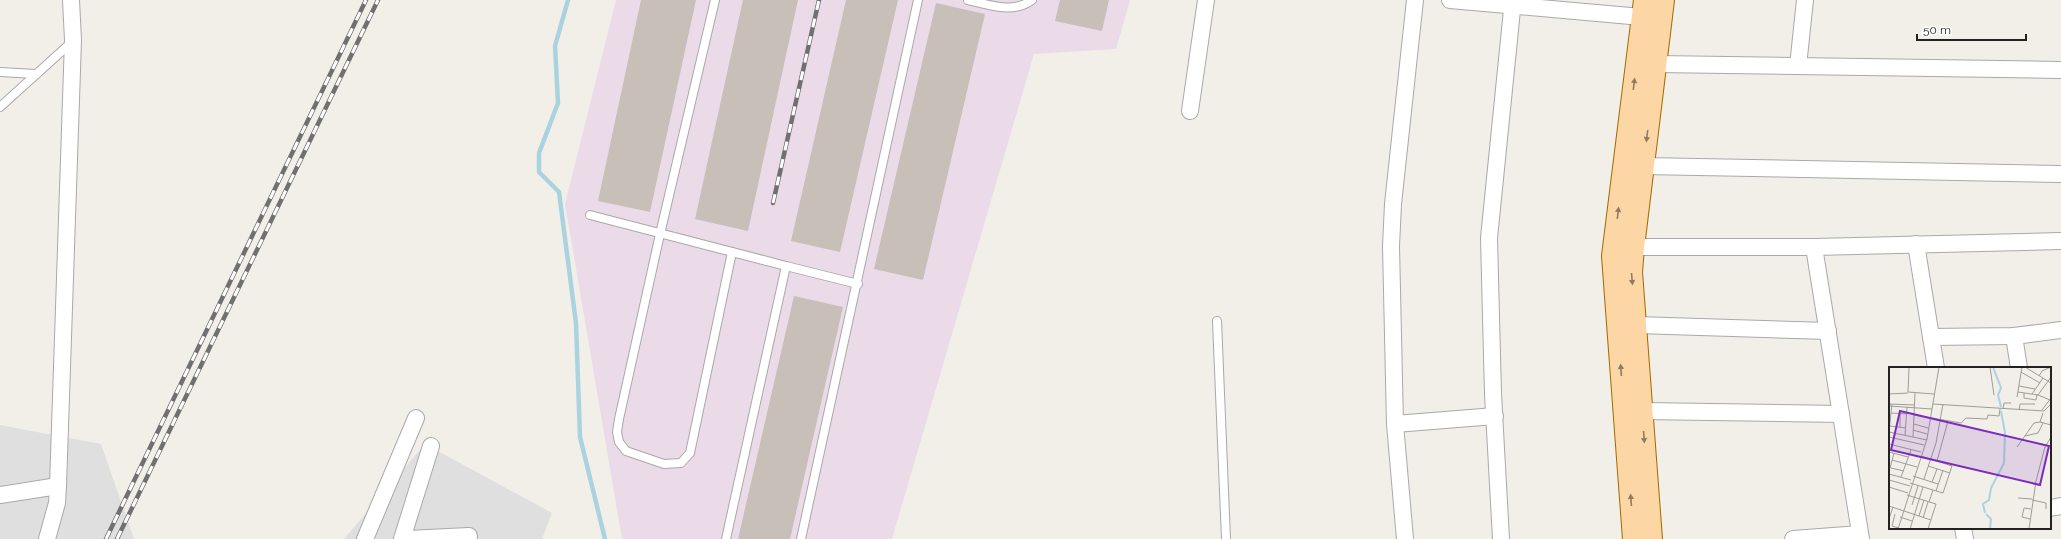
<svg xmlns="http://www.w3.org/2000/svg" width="2061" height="539" viewBox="0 0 2061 539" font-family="Raleway,sans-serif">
<rect width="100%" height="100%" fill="#f2efe9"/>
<g fill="#e0dfdf">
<polygon points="0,425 101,444 134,539 0,539"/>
<polygon points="425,444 552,513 542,539 344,539"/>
</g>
<polygon fill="#ebdbe8" points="616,0 1130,0 1116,49 1034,54 892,539 622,539 565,204"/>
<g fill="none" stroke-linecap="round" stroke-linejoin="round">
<polyline stroke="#aad3df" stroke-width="4.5" points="568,0 555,46 558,103 539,153 539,172 559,192 576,323 580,437 605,539"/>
</g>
<g fill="#c7bfb8">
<polygon points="641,0 696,0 650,212 598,201"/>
<polygon points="743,0 798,0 748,231 695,219"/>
<polygon points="846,0 898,0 840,252 791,241"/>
<polygon points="1060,0 1109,0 1102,31 1055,21"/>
<polygon points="936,3 985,14 923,280 874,269"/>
<polygon points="794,296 843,307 790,539 738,539"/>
</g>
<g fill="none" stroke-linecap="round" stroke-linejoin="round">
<defs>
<g id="service">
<polyline points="715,0 660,234 619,419 617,432 619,442 626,451 664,464 681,463 690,453 732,252"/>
<path d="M968 0C990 5 1013 14 1032 0"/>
<polyline points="0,72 36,74"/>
<polyline points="0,107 73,41"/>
<polyline points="590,215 786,266 726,539"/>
<polyline points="786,266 858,284"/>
<polyline points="1217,321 1226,539"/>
<polyline points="801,539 918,0"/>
</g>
<g id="minor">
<polyline points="1450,0 1653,18"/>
<polyline points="1656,64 2061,70"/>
<polyline points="1798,66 1805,0"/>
<polyline points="1190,111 1206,0"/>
<polyline points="1643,166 2061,174"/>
<polyline points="1916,244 1936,368"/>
<polyline points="1623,247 1814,247 2061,241"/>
<polyline points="1814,247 1861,539"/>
<polyline points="1636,325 1828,331"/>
<polyline points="2014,336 2019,368"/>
<polyline points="1931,337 2014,336 2061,330"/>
<polyline points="1642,411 1841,414"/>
<polyline points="1395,424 1495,416"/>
<polyline points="0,495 58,486"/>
<polyline points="2050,508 2061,506"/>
<polyline points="1963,528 1965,539"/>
<polyline points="47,539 57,503 58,486 73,40 71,0"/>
<polyline points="365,539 416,418"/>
<polyline points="402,539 431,446"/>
<polyline points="408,539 469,536"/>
<polyline points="1405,539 1395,424 1391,246 1393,204 1415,0"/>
<polyline points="1501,539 1493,394 1489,238 1513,0"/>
<polyline points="1793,539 1860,534"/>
</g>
<g id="primary">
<polyline points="1634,539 1613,256 1645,0"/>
<polyline points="1651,539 1631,272 1633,247 1663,0"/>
</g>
</defs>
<use href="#service" stroke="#a9a9a9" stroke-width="10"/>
<use href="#minor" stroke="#a9a9a9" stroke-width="18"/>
<use href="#primary" stroke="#a06b00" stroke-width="24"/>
<use href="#service" stroke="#fff" stroke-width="8"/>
<use href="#minor" stroke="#fff" stroke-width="16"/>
<use href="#primary" stroke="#fcd6a4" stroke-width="22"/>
<defs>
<g id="rail">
<polyline points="773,203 819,0"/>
<polyline points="106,539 366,0"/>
<polyline points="117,539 378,0"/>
</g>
</defs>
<use href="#rail" stroke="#707070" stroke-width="4.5"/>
<use href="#rail" stroke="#fff" stroke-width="3" stroke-dasharray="9" stroke-linecap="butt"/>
</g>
<defs><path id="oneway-solid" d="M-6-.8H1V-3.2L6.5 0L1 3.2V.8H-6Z"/></defs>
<g fill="#8f7c63">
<use href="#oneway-solid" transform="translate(1634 84) rotate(-83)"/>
<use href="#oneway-solid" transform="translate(1647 136) rotate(97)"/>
<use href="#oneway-solid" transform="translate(1618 213) rotate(-83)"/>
<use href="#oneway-solid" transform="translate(1632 279) rotate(85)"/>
<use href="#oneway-solid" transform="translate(1621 370) rotate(-94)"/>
<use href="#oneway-solid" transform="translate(1644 437) rotate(86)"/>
<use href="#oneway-solid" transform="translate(1631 500) rotate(-94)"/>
</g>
<g transform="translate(1889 367)">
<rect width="162" height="162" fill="#f2efe9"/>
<path fill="none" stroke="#aad3df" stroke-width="2" d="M104 0 112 21 109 28 112 40M96 146 94 137 100 133 102 121 115 96 116 66 112 44M97 147 102 152 101 162"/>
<path fill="none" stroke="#9f9d99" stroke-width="1" d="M20 0 19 25 45 27M101 0 105 28M136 0 162 16M132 5 151 16M150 9 153 4 162 0M130 19 146 22M129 25 149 28 161 33M135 26V31L147 33 148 27M0 27 19 26M143 27 154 11M149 28 162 10M128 30 133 0M0 37 26 38M44 37 155 44 162 37M0 39 43 42M114 42 115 36H122M130 43 131 37H146M153 43 162 31M2 46 18 47M154 46 151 55 162 58M25 48 72 56 77 51 98 52 99 48 110 49 111 42M25 57 39 61M1 59 17 61M11 60V47M24 63 38 67M0 65 38 73M0 65 3 37M16 68 18 40M136 69 149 66 154 56M0 70 35 78M24 70 26 26M0 77 32 85M128 80 145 56 151 55M0 85 19 90M3 93 28 100M48 94 59 54M39 99 61 106M2 101 15 104M0 105 5 86M0 107 22 113M24 109 49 117M12 110 22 83M35 112 47 76 54 37M0 113 21 119M43 115 48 102M21 116 54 126 63 99 32 89M0 120 19 126M47 124 54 103M18 128 47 137 39 162M129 131 143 132M143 133 157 136V142M40 135 44 123M23 138 29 119M0 139 42 153M6 147 3 159 10 161M30 149 35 133M11 150 23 154M34 151 39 135M0 152 4 140M141 152 133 150 135 141 142 142M9 162 38 72 50 0M21 162 34 120M140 162 147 114 156 80 162 70"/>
<path fill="#7b2cbf" fill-opacity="0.15" stroke="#7b2cbf" stroke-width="2" d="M11 44 160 79 151 118 2 83Z"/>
<rect width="162" height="162" fill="none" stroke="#222" stroke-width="2"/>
</g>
<path d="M1917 34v6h109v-6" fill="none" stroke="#222222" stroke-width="2"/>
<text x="1923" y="34" font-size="12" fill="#222222" stroke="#ffffff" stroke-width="3" paint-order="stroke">50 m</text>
</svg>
